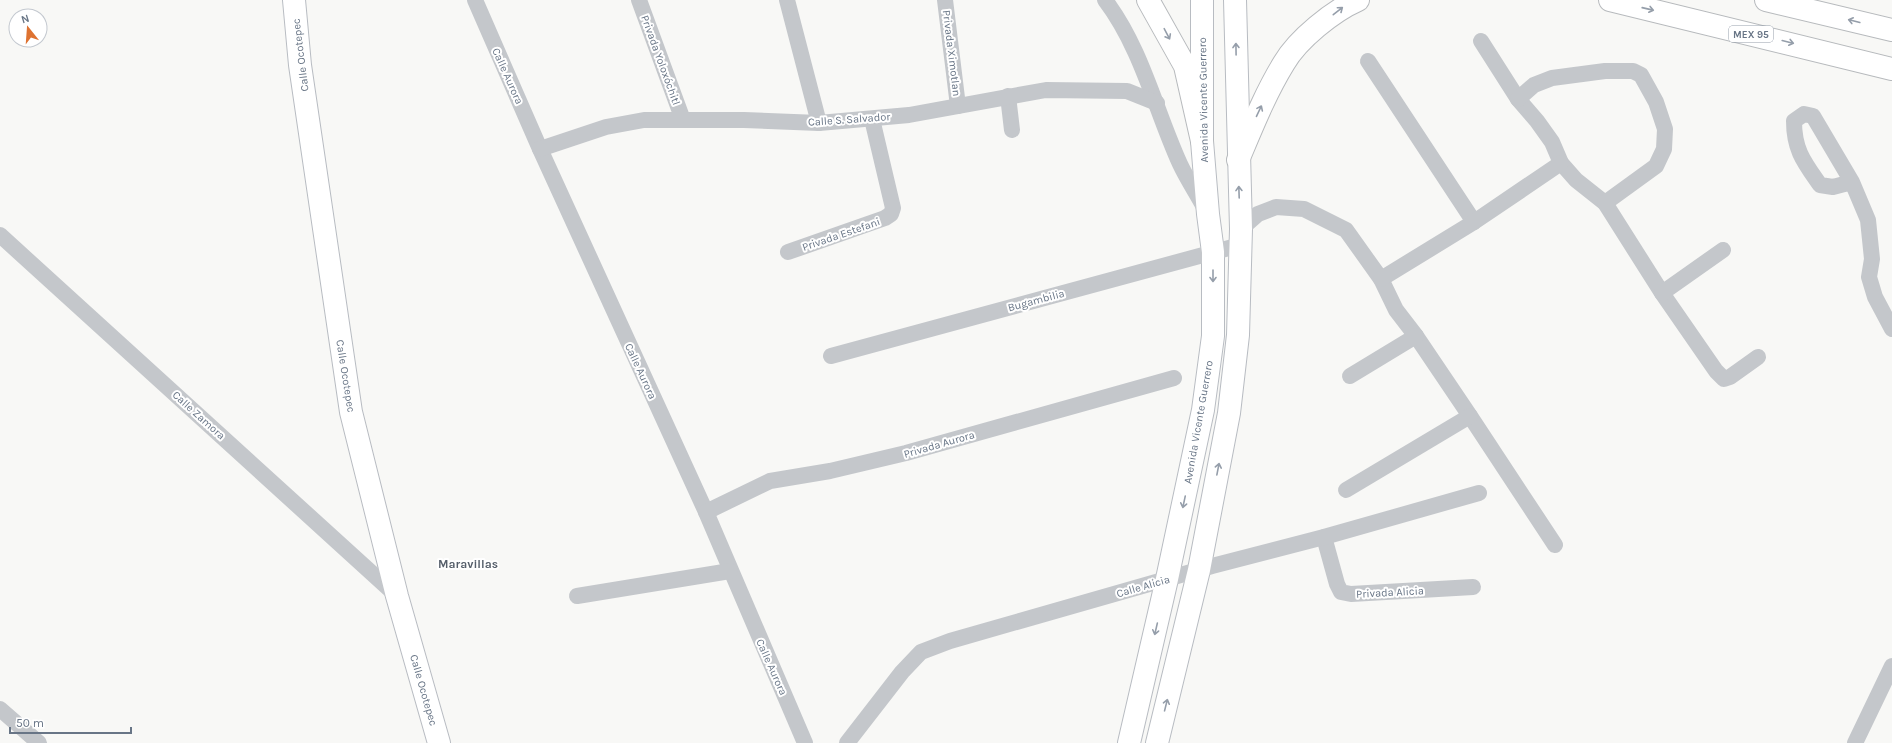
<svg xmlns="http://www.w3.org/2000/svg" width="1892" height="743" viewBox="0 0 1892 743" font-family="Karla,sans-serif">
<rect width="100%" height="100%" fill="#f8f8f6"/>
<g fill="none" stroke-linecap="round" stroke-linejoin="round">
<defs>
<g id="secondary">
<polyline points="294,0 300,65 351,412 397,596 439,743"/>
<polyline points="1129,743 1167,579 1203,410 1213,336 1213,252 1208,214 1202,141 1202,0"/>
<polyline points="1157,743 1199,570 1229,413 1238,335 1241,229 1235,0"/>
</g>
<g id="highway">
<polyline points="1148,0 1185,66 1202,141"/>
<polyline points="1610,0 1892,69"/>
<polyline points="1766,0 1892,30"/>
<path d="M1238 160C1252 127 1265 94 1284 63 1298 39 1333 11 1358 0"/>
</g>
</defs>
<use href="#secondary" stroke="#b8bcc2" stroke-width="24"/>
<use href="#highway" stroke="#b7babd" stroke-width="24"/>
<g stroke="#c4c7cb" stroke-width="16">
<polyline points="475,0 540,149 706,512 805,743"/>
<polyline points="639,0 683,120"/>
<polyline points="787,0 819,123"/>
<polyline points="945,0 958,106"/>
<path d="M1105 0C1142 49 1155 109 1180 164 1187 179 1197 194 1205 209"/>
<polyline points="1481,41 1518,99 1537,121 1552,142 1561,163 1576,180 1605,203 1662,293 1716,371 1724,379 1730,377 1758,357"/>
<polyline points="1368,61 1474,222"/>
<polyline points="1008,96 1012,130"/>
<polyline points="1518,99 1534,85 1552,78 1605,71 1633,71 1641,75 1656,102 1665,129 1664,149 1656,166 1605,203"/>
<polyline points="540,149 606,127 644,120 744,120 819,123 909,115 1046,90 1127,91 1157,103"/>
<path d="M1852 182 1833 187 1820 185C1804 162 1794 150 1794 121L1804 114 1813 116 1852 182 1868 220 1872 259 1869 277 1875 297 1892 329"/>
<polyline points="1241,229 1258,214 1276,207 1304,209 1346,230 1381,279 1396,310 1416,336 1470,416 1555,545"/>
<polyline points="0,235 397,596"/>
<polyline points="788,252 885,218 891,214 893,208 872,119"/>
<polyline points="1381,279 1474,222 1561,163"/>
<polyline points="1662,293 1723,250"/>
<polyline points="831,356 1240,245"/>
<polyline points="1350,376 1416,336"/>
<polyline points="1346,490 1470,416"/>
<polyline points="706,512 770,481 830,471 906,453 1174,378"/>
<polyline points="1324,537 1337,584 1341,592 1351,594 1473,587"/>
<polyline points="577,596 730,571"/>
<polyline points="0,709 39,743"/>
<polyline points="847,743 902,672 921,652 950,641 1212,566 1324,537 1479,493"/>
<polyline points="1855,743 1892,666"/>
</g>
<use href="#secondary" stroke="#fff" stroke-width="22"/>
<use href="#highway" stroke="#fff" stroke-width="22"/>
</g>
<defs><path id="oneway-shaft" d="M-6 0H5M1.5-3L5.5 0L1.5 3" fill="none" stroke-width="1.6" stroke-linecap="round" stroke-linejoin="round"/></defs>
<g stroke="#959eaa">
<use href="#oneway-shaft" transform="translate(1648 9) rotate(13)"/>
<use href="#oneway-shaft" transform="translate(1338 11) rotate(-38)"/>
<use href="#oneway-shaft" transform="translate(1854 21) rotate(-166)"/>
<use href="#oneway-shaft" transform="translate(1167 34) rotate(62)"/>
<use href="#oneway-shaft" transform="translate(1788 42) rotate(14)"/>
<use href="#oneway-shaft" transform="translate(1236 49) rotate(-91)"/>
<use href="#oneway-shaft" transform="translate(1259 111) rotate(-65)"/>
<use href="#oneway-shaft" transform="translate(1239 192) rotate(-92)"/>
<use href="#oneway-shaft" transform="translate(1213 276) rotate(90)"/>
<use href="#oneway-shaft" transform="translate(1218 469) rotate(-79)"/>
<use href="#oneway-shaft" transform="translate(1184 502) rotate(102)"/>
<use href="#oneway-shaft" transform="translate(1156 629) rotate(103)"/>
<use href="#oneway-shaft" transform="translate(1166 705) rotate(-76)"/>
</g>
<g text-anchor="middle" stroke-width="4" stroke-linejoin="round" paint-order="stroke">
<rect fill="#fff" stroke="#959eaa" stroke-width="1" x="1729" y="26" width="44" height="16" rx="3"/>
<g font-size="10" font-weight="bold" fill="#687586">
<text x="1751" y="38">MEX 95</text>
</g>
<g font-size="11" fill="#687586" stroke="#fff">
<text transform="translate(952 53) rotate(83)" y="4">Privada Ximotlan</text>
<text transform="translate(300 55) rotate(-97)" y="4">Calle Ocotepec</text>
<text transform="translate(661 60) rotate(70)" y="4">Privada Yoloxóchitl</text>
<text transform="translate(508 76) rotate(66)" y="4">Calle Aurora</text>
<text transform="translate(1203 100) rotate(-91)" y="4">Avenida Vicente Guerrero</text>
<text transform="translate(849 119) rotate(-4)" y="4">Calle S. Salvador</text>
<text transform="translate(841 234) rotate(-19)" y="4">Privada Estefani</text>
<text transform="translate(1036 300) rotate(-15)" y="4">Bugambilia</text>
<text transform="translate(641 371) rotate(65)" y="4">Calle Aurora</text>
<text transform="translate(346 376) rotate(81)" y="4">Calle Ocotepec</text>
<text transform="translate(199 415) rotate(42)" y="4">Calle Zamora</text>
<text transform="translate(1198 422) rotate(-80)" y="4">Avenida Vicente Guerrero</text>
<text transform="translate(939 444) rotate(-16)" y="4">Privada Aurora</text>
<text transform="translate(1143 586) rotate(-16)" y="4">Calle Alicia</text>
<text transform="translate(1390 592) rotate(-3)" y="4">Privada Alicia</text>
<text transform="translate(772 667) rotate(66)" y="4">Calle Aurora</text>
<text transform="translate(424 690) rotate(74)" y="4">Calle Ocotepec</text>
</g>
<g font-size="12" font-weight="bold" fill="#565f6b" stroke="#fff">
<text x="468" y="568">Maravillas</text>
</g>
</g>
<g transform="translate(28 28) rotate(343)"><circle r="19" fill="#ffffff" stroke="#c3c8cf"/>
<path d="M0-3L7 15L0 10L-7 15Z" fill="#de7231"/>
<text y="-6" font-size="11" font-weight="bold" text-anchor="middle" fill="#687586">N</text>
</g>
<path d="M10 727v6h121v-6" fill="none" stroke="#687586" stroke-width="2"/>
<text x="16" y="727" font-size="12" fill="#687586" stroke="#ffffff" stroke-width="3" paint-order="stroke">50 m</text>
</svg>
